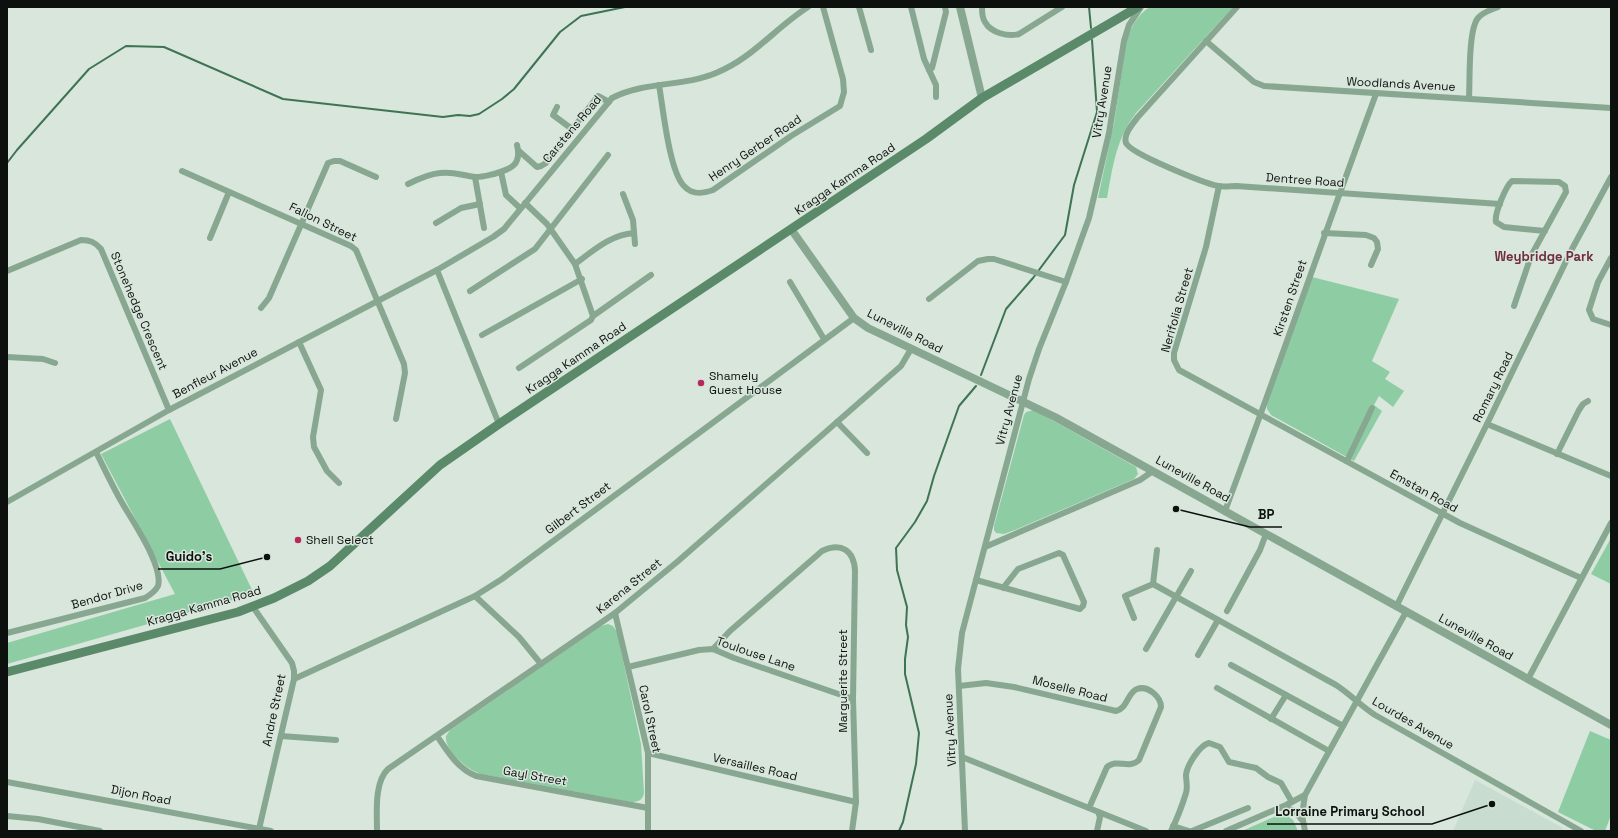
<svg xmlns="http://www.w3.org/2000/svg" width="1618" height="838" viewBox="0 0 1618 838" font-family="'Space Grotesk',sans-serif">
<rect width="100%" height="100%" fill="#d8e6dc"/>
<polygon fill="#c8ddcf" points="1475,780 1563,828 1561,831 1453,831"/>
<g fill="#8ecda3">
<path d="M1150 7H1233L1136 113C1116 139 1113 166 1107 198H1098L1114 123 1127 37C1132 26 1139 13 1150 7Z"/>
<polygon points="1312,277 1399,299 1372,361 1390,372 1385,379 1404,391 1393,407 1379,396 1374,405 1382,411 1354,461 1271,415 1267,409 1267,403"/>
<polygon points="1034,410 1136,467 1138,474 1134,479 1015,530 1004,534 996,533 994,530 994,526 1024,415 1026,412"/>
<polygon points="170,419 254,594 7,664 7,643 175,594 101,454"/>
<polygon points="1611,538 1611,584 1591,574"/>
<path d="M608 624 613 626 617 632 641 744 644 793C643 800 638 802 631 802L480 774C467 769 444 751 446 736L450 730 601 626Z"/>
<polygon points="1590,731 1611,740 1611,815 1605,831 1596,831 1558,812"/>
<polygon points="1283,813 1293,820 1298,831 1242,831"/>
</g>
<g fill="none" stroke-linecap="round" stroke-linejoin="round">
<g stroke="#3e7453" stroke-width="2">
<polyline points="1089,7 1091,28"/>
<polyline points="7,163 17,150 89,69 126,46 164,47 283,99 443,117 458,115 470,116 479,114 502,99 514,89 560,32 581,16 625,7"/>
<polyline points="981,375 1006,309 1033,278 1065,235 1074,185 1097,112 1092,40"/>
<polyline points="899,831 903,822 916,764 919,733 905,674 905,659 908,637 906,625 907,607 897,570 896,548 915,522 927,501 934,476 959,406 976,386"/>
</g>
<g stroke="#88a791" stroke-width="6">
<polyline points="859,7 871,50"/>
<polyline points="911,7 924,59 936,85 936,97"/>
<path d="M982 7C982 12 982 18 985 22 991 33 1008 37 1019 34L1062 7"/>
<path d="M1237 7 1137 118C1133 124 1123 134 1126 143 1131 154 1204 183 1218 186 1224 187 1231 186 1236 186L1500 204"/>
<polyline points="1206,41 1254,82 1264,86 1611,108"/>
<polyline points="929,70 932,68 946,12 945,7"/>
<path d="M659 85C663 107 669 171 684 186 692 195 702 194 713 190L791 136 840 106 844 92 843 79 823 7"/>
<path d="M1469 98C1470 81 1468 30 1478 18 1483 12 1491 10 1498 7"/>
<polyline points="557,107 553,115 572,129"/>
<polyline points="519,151 537,167 541,166 546,163 598,96 609,102"/>
<polyline points="182,171 351,246 356,250 404,364 405,373 396,419"/>
<polyline points="501,172 506,195 520,208"/>
<polyline points="475,177 484,228"/>
<path d="M408 184C418 179 429 174 440 173 454 171 463 176 476 177 482 177 489 175 494 174 511 169 522 165 517 145"/>
<polyline points="1219,186 1206,247 1174,353 1174,360 1179,370 1460,523 1581,578"/>
<polyline points="623,194 633,220 635,244"/>
<polyline points="525,203 547,224 575,264 593,316"/>
<polyline points="436,223 461,208 480,204"/>
<polyline points="1324,233 1366,235 1374,238 1377,242 1378,249 1371,265"/>
<polyline points="210,238 229,192"/>
<polyline points="1611,258 1598,282 1589,310 1593,319 1611,325"/>
<path d="M575 264C594 250 610 235 634 233"/>
<polyline points="437,270 499,424"/>
<path d="M7 271 81 240C90 240 95 242 101 249L169 410"/>
<polyline points="790,282 824,339"/>
<polyline points="470,291 535,249 608,155"/>
<polyline points="929,299 978,261 988,259 994,259 1066,282"/>
<path d="M1514 306 1531 256 1566 192 1565 186 1559 182 1512 181C1506 186 1494 214 1496 222L1504 227 1545 231"/>
<polyline points="261,308 269,298 328,163 334,161 340,161 376,177"/>
<polyline points="482,335 582,279"/>
<polyline points="299,342 321,390 313,437 314,447 327,471 339,483"/>
<polyline points="7,357 43,359 55,363"/>
<polyline points="519,368 591,320 593,316 651,275"/>
<polyline points="837,422 867,453"/>
<polyline points="1487,424 1611,476"/>
<polyline points="1557,454 1579,410 1583,404 1588,401"/>
<polyline points="1347,461 1372,408"/>
<path d="M7 502 169 410 437 270 493 237 504 229 612 98C645 81 683 87 716 73 753 58 775 28 808 7"/>
<path d="M1225 511C1277 372 1325 232 1376 94"/>
<polyline points="985,547 1140,480 1153,471"/>
<polyline points="976,580 1080,609 1083,606 1084,602 1063,555 1059,553 1018,569 1003,588"/>
<path d="M1153 584 1336 685C1350 694 1361 706 1375 715L1581 831"/>
<polyline points="475,596 519,637 541,664"/>
<polyline points="253,607 292,663 294,671 294,679 259,829"/>
<polyline points="1396,607 1487,424 1572,249 1611,177"/>
<polyline points="1227,611 1260,550 1266,534"/>
<polyline points="615,613 648,753 648,831"/>
<polyline points="1134,618 1125,596 1153,584 1157,550"/>
<path d="M7 633 145 598C150 595 155 592 158 586 164 566 131 519 121 501 112 485 104 468 96 452"/>
<path d="M713 649 730 631 822 551C841 542 854 550 855 571L853 699 856 802 852 831"/>
<polyline points="1146,649 1191,571"/>
<polyline points="1198,655 1218,620"/>
<polyline points="1231,665 1343,726"/>
<polyline points="628,667 699,650 713,649 734,658 853,699"/>
<polyline points="294,679 475,596 502,579 854,318"/>
<polyline points="1528,679 1611,523"/>
<path d="M959 686 986 683 1014 687 1116 711C1128 708 1127 693 1137 689 1148 685 1161 697 1161 707L1139 760C1129 770 1117 758 1107 767L1089 808"/>
<polyline points="1217,688 1329,751"/>
<polyline points="1271,719 1286,695"/>
<polyline points="281,736 336,740"/>
<path d="M437 736C448 752 457 768 476 776L648 808"/>
<polyline points="648,753 856,802"/>
<polyline points="962,757 1146,831"/>
<polyline points="7,782 271,831"/>
<path d="M1281 808C1291 808 1296 811 1301 819"/>
<polyline points="7,816 38,819 100,831"/>
<polyline points="1173,826 1189,831"/>
<path d="M377 831C377 813 374 782 388 769L615 613 677 562 901 366 911 349"/>
<polyline points="965,831 958,669 962,633 1029,379 1039,349 1066,282 1089,218 1109,133 1124,41 1129,25 1141,7"/>
<polyline points="1097,831 1100,817 1098,812"/>
<path d="M1171 831C1177 819 1182 806 1186 793 1188 787 1186 781 1186 775 1187 765 1200 745 1209 743L1220 747 1229 762 1256 768 1268 777 1281 783 1292 802"/>
<polyline points="1192,831 1248,808"/>
<polyline points="1226,831 1286,805 1305,795"/>
<polyline points="1305,831 1302,815 1305,795 1406,612"/>
</g>
<g stroke="#88a791" stroke-width="8">
<polyline points="960,7 982,98"/>
<polyline points="791,229 854,318 868,328 1055,417 1611,725"/>
</g>
<polyline stroke="#5b8a6b" stroke-width="9" points="7,672 238,612 274,598 308,581 330,566 440,465 499,424 926,139 982,98 1138,7"/>
</g>
<g fill="#b7295c" stroke="#d8e6dc" stroke-width="1.5">
<circle cx="701" cy="383" r="4"/>
<circle cx="298" cy="540" r="4"/>
</g>
<g text-anchor="middle" stroke-width="3" stroke-linejoin="round" paint-order="stroke">
<g font-size="12" fill="#0c110d" stroke="#d8e6dc">
<text transform="translate(1401 84) rotate(3)" y="4">Woodlands Avenue</text>
<text transform="translate(1102 102) rotate(-81)" y="4">Vitry Avenue</text>
<text transform="translate(572 129) rotate(-50)" y="4">Carstens Road</text>
<text transform="translate(755 148) rotate(-34)" y="4">Henry Gerber Road</text>
<text transform="translate(845 179) rotate(-34)" y="4">Kragga Kamma Road</text>
<text transform="translate(1305 180) rotate(4)" y="4">Dentree Road</text>
<text transform="translate(323 222) rotate(26)" y="4">Fallon Street</text>
<text transform="translate(1290 298) rotate(-71)" y="4">Kirsten Street</text>
<text transform="translate(1177 310) rotate(-74)" y="4">Nerifolia Street</text>
<text transform="translate(139 311) rotate(67)" y="4">Stonehedge Crescent</text>
<text transform="translate(905 331) rotate(27)" y="4">Luneville Road</text>
<text transform="translate(576 358) rotate(-34)" y="4">Kragga Kamma Road</text>
<text transform="translate(215 373) rotate(-28)" y="4">Benfleur Avenue</text>
<text transform="translate(1493 387) rotate(-64)" y="4">Romary Road</text>
<text transform="translate(1009 410) rotate(-75)" y="4">Vitry Avenue</text>
<text transform="translate(1193 479) rotate(29)" y="4">Luneville Road</text>
<text transform="translate(1424 491) rotate(29)" y="4">Emstan Road</text>
<text transform="translate(578 508) rotate(-37)" y="4">Gilbert Street</text>
<text transform="translate(629 586) rotate(-39)" y="4">Karena Street</text>
<text transform="translate(107 595) rotate(-16)" y="4">Bendor Drive</text>
<text transform="translate(204 606) rotate(-16)" y="4">Kragga Kamma Road</text>
<text transform="translate(1476 637) rotate(29)" y="4">Luneville Road</text>
<text transform="translate(756 654) rotate(19)" y="4">Toulouse Lane</text>
<text transform="translate(843 681) rotate(-90)" y="4">Marguerite Street</text>
<text transform="translate(1070 689) rotate(14)" y="4">Moselle Road</text>
<text transform="translate(274 710) rotate(-78)" y="4">Andre Street</text>
<text transform="translate(650 719) rotate(78)" y="4">Carol Street</text>
<text transform="translate(1413 723) rotate(30)" y="4">Lourdes Avenue</text>
<text transform="translate(950 730) rotate(-93)" y="4">Vitry Avenue</text>
<text transform="translate(755 767) rotate(13)" y="4">Versailles Road</text>
<text transform="translate(535 776) rotate(10)" y="4">Gayl Street</text>
<text transform="translate(141 795) rotate(11)" y="4">Dijon Road</text>
</g>
<g font-size="12" fill="#0c110d" stroke="#d8e6dc" text-anchor="start">
<text x="709" y="380">Shamely<tspan x="709" dy="14">Guest House</tspan></text>
<text x="306" y="544">Shell Select</text>
</g>
<g font-size="13" font-weight="bold" fill="#722d41" stroke="#d8e6dc">
<text x="1544" y="261">Weybridge Park</text>
</g>
</g>
<path fill="none" stroke="#0c110d" stroke-width="1.5" d="M1176 509L1250 527H1282M267 557L220 569H158M1492 804L1432 824H1267"/>
<g fill="#0c110d" stroke="#d8e6dc" stroke-width="1.5">
<circle cx="1176" cy="509" r="4"/>
<circle cx="267" cy="557" r="4"/>
<circle cx="1492" cy="804" r="4"/>
</g>
<g font-size="13" text-anchor="middle" font-weight="bold" fill="#0c110d" stroke="#d8e6dc" stroke-width="3" stroke-linejoin="round" paint-order="stroke">
<text x="1266" y="519">BP</text>
<text x="189" y="561">Guido's</text>
<text x="1350" y="816">Lorraine Primary School</text>
</g>
<rect width="1618" height="838" fill="none" stroke="#0c110d" stroke-width="16"/>
</svg>
